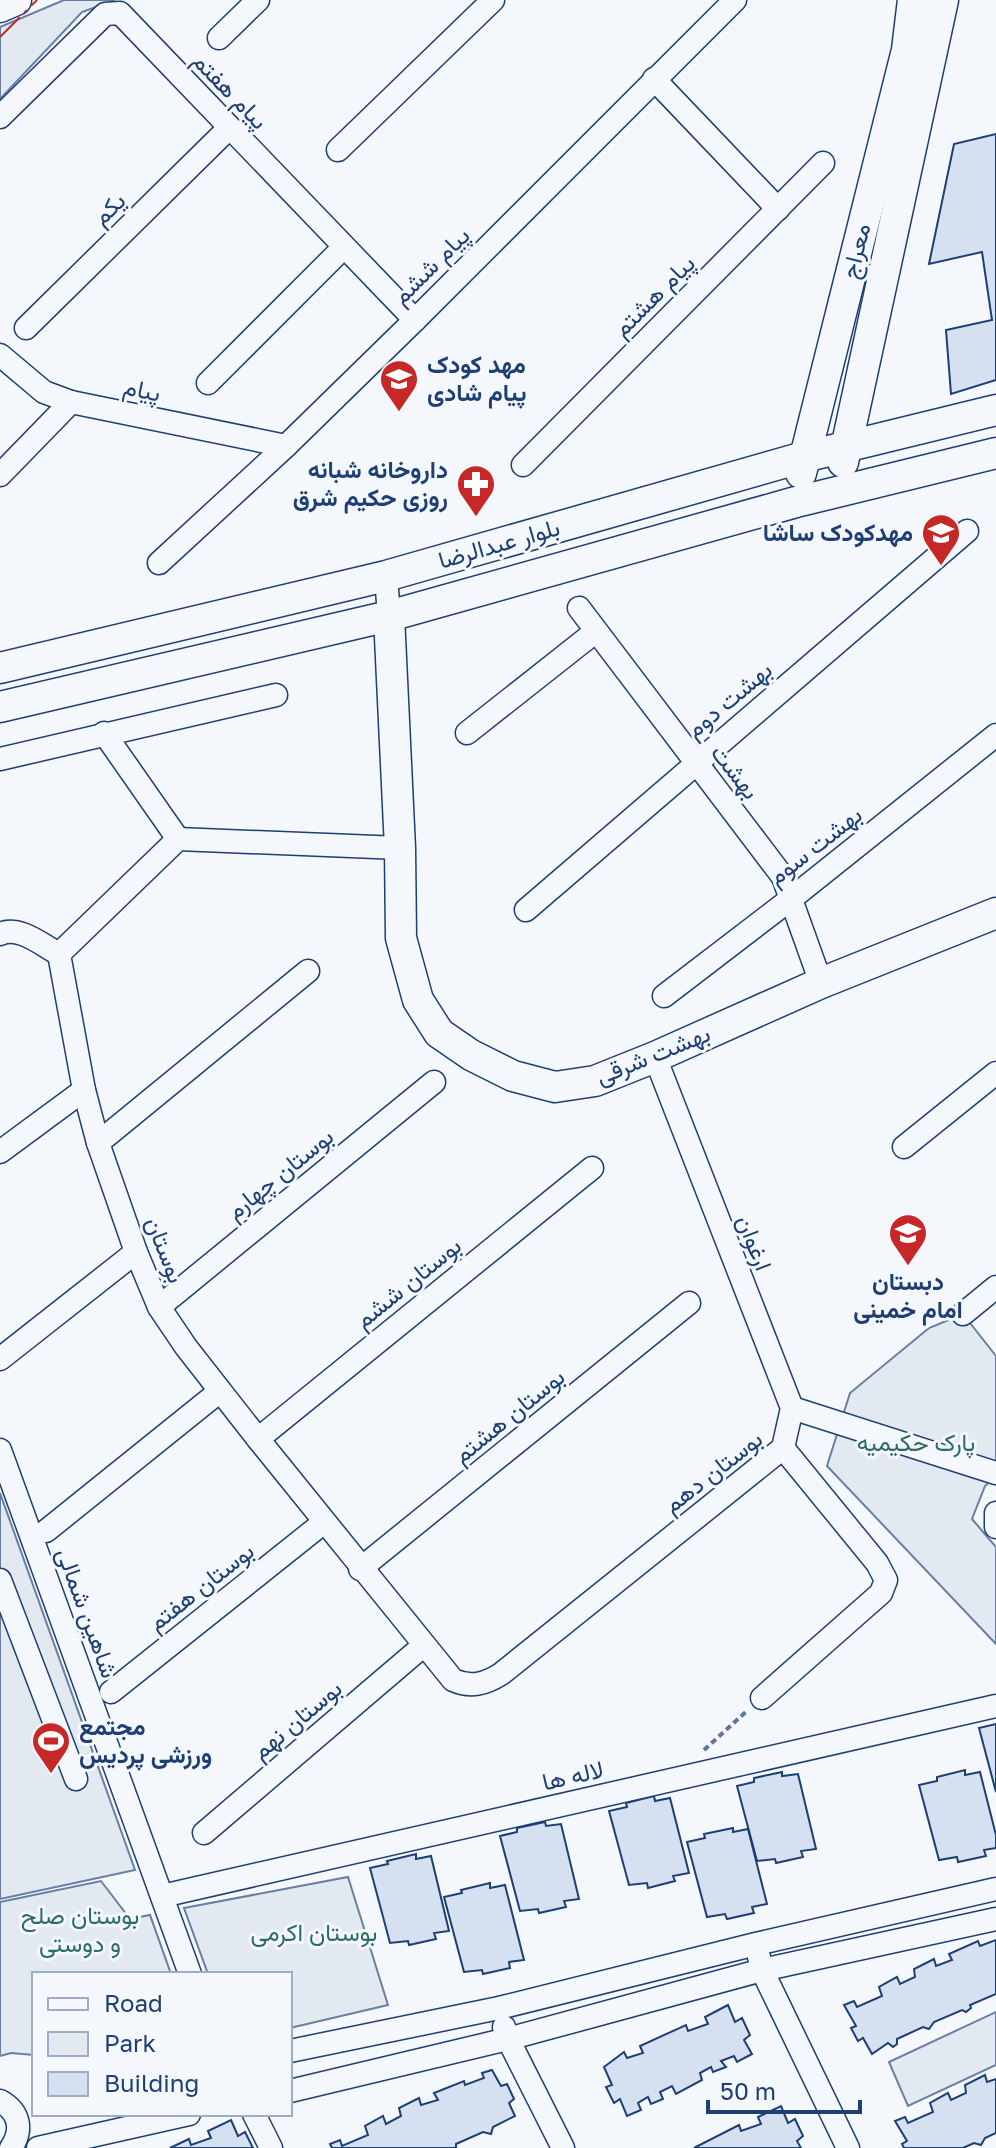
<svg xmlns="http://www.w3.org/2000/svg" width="996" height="2148" viewBox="0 0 996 2148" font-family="'Golos Text',Vazirmatn,sans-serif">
<rect width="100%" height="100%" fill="#f4f7fb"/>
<g fill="#e3e9f0" stroke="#687fa3" stroke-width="2">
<polygon points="64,0 115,0 82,12 0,99 0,27"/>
<polygon points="963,1314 996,1356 996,1476 985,1486 972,1519 996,1547 996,1644 827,1466 850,1393 929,1328"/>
<polygon points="0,1493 135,1870 0,1899"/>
<polygon points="348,1877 388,2005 290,2028 290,1974 208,1974 184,1908"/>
<polygon points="101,1881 130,1919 150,1915 171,1974 34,1974 34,2055 11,2053 0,2056 0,1902"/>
<polygon points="996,2012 996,2065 908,2106 889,2062"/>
</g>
<g fill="#d5e0f0" stroke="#1d3f73" stroke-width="2">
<polygon points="996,134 996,380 951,394 946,330 992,320 982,252 929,264 954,144"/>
<polygon points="996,1724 996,1792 979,1728"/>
<polygon points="965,1770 965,1775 980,1772 996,1835 996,1848 984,1850 986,1856 958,1862 957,1857 939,1860 919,1785 937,1781 937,1777"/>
<polygon points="782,1772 782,1776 798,1774 816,1849 801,1851 803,1857 776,1863 775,1859 757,1861 737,1786 754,1782 754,1778"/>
<polygon points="654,1796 655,1801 670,1798 689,1873 673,1876 675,1881 648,1888 647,1883 629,1885 609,1811 627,1807 626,1803"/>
<polygon points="545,1822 546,1826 561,1824 579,1899 564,1901 566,1907 539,1913 538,1909 520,1911 500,1836 517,1832 517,1828"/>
<polygon points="733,1828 733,1832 748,1829 767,1904 752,1907 754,1913 727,1919 725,1914 707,1917 687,1842 705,1838 704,1834"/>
<polygon points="416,1854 416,1859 431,1856 449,1931 434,1933 436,1939 409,1945 408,1941 390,1943 370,1868 388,1864 387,1861"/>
<polygon points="490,1883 490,1888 505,1885 524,1960 509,1962 510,1968 483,1974 482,1970 464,1972 444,1897 462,1893 461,1890"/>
<polygon points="996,1940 996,1994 970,2005 971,2008 966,2012 962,2010 934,2022 929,2029 923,2027 897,2039 897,2044 893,2047 888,2043 872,2054 863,2038 858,2041 851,2028 856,2026 844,2005 854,2001 857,2007 882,1996 879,1987 897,1977 900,1984 915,1977 914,1969 934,1959 936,1966 952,1960 949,1954 978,1941 980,1946"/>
<polygon points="728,2005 735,2022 742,2018 750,2035 744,2040 752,2054 737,2062 734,2056 721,2061 726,2067 713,2072 711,2067 700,2073 702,2080 676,2094 672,2086 660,2092 663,2099 651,2104 648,2097 638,2103 641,2110 627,2116 620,2099 614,2103 606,2087 612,2085 604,2067 624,2052 627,2058 643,2053 640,2046 686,2025 688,2031 708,2024 705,2017"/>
<polygon points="492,2070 501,2086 507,2084 514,2099 509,2103 515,2116 493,2127 491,2134 483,2132 456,2144 456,2148 332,2148 330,2144 340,2140 342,2146 368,2135 365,2126 383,2116 386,2124 401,2116 399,2108 419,2098 421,2105 438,2100 434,2093 464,2081 465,2085 484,2078 482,2073"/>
<polygon points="985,2075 987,2082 996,2079 996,2133 985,2138 981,2145 974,2143 963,2148 904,2148 902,2144 907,2141 895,2121 905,2117 908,2123 933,2112 930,2103 948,2093 951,2100 966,2093 965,2085"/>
<polygon points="781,2106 788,2123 795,2119 803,2136 797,2141 801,2148 694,2148 739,2125 741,2131 761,2124 758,2117"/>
<polygon points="231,2120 238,2136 245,2132 253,2148 170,2148 189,2139 191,2145 211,2138 208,2131"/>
</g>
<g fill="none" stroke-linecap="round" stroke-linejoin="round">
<defs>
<g id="minor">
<polyline points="219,38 258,0"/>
<polyline points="654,79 778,209"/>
<polyline points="0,117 105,14 120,13 415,320"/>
<polyline points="338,150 493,0"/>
<polyline points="26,328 229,128"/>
<polyline points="0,355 44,392 71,402 286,446"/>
<polyline points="208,383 344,247"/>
<polyline points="523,465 823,163"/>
<polyline points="0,475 71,402"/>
<polyline points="159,563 286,446 415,320 735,0"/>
<polyline points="386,576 389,616"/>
<polyline points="579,608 783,877 821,983"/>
<polyline points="104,733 178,839"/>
<polyline points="467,733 595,632"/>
<polyline points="0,759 276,695"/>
<path d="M400 848 178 839 59 954 84 1090 98 1143 136 1252 159 1307 186 1347 258 1439 453 1680C471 1688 485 1684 501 1674L783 1448"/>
<polyline points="526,910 967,531"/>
<path d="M0 934C19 925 42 945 59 954"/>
<polyline points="664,996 792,898 996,735"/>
<polyline points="655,1057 792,1408 783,1448"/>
<polyline points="98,1143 308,971"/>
<polyline points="904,1147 996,1073"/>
<polyline points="0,1152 84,1090"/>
<polyline points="159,1307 434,1082"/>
<polyline points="963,1314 996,1287"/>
<polyline points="0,1359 136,1252"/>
<polyline points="792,1408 996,1473"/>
<polyline points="258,1439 592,1168"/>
<polyline points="0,1450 190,1974"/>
<polyline points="996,1513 996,1527"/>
<polyline points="46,1531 220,1391"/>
<polyline points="360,1569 689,1303"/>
<polyline points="0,1580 76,1779"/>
<polyline points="111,1692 323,1523"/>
<polyline points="762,1698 881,1593 886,1580 877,1563 783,1448"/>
<polyline points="204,1833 423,1646"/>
<polyline points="162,1896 996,1706"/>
<polyline points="759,1957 762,1970 848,2148"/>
<polyline points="504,2027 508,2039 563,2148"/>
<polyline points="290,2051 499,2008 756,1944 996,1889"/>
<polyline points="290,2091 508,2039 762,1970 996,1919"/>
<path d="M0 2101C20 2112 23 2130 11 2148"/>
<polyline points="254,2114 271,2148"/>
<polyline points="38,2148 189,2114"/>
</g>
<g id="major">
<polyline points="0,7 16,0"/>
<polyline points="843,462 943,0"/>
<polyline points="801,473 907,50 913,0"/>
<polyline points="389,616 400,848 401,938 418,1000 439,1033 471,1055 513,1076 555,1087 595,1081 655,1057 821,983 996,913"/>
<polyline points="0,668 386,576 804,457 996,410"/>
<polyline points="0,707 389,616 796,502 996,453"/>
</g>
</defs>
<use href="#minor" stroke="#1d3f73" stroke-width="25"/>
<use href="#major" stroke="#1d3f73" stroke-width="33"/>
<polyline stroke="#5e769c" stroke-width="4" stroke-dasharray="6 4" stroke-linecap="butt" points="704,1750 748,1710"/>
<use href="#minor" stroke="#f4f7fb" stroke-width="22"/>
<use href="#major" stroke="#f4f7fb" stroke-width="30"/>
<polyline stroke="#c62828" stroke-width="2" stroke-dasharray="28 6 4 6" stroke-linecap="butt" points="0,37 37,0"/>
</g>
<defs>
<symbol id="school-pin" viewBox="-11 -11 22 30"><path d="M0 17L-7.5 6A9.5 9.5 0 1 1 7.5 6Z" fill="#c62828" stroke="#f4f7fb"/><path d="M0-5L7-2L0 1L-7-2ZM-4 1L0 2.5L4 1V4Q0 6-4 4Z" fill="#fff"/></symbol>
<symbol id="pharmacy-pin" viewBox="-11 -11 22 30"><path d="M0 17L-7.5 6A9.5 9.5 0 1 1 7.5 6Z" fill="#c62828" stroke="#f4f7fb"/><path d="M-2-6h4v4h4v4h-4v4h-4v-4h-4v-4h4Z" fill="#fff"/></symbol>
<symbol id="stadium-pin" viewBox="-11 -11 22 30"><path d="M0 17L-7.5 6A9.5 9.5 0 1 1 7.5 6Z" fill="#c62828" stroke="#f4f7fb"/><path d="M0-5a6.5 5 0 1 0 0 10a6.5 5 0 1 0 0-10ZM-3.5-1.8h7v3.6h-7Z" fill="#fff"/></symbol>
</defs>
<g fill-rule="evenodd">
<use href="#school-pin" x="377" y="357" width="44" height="60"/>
<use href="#pharmacy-pin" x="454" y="462" width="44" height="60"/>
<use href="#school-pin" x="919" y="511" width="44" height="60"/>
<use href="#school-pin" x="886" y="1211" width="44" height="60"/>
<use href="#stadium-pin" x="29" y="1719" width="44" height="60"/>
</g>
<g text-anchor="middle" stroke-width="6" stroke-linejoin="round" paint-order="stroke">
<g font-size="24" fill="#1d3f73" stroke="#f4f7fb">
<text transform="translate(230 91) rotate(46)" y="8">پیام هفتم</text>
<text transform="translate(109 209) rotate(-44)" y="8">یکم</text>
<text transform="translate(856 251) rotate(-76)" y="8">معراج</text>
<text transform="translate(431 266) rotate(-45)" y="8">پیام ششم</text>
<text transform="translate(654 296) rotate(-45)" y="8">پیام هشتم</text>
<text transform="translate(142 390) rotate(12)" y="8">پیام</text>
<text transform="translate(499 544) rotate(-16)" y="8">بلوار عبدالرضا</text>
<text transform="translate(729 700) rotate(-40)" y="8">بهشت دوم</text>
<text transform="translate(735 772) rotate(52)" y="8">بهشت</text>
<text transform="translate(815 846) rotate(-38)" y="8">بهشت سوم</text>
<text transform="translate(653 1055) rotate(-22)" y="8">بهشت شرقی</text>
<text transform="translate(280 1174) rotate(-39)" y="8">بوستان چهارم</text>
<text transform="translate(754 1243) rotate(69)" y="8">ارغوان</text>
<text transform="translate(165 1250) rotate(69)" y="8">بوستان</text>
<text transform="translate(408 1283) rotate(-39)" y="8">بوستان ششم</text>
<text transform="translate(509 1416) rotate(-39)" y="8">بوستان هشتم</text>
<text transform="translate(713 1472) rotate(-38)" y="8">بوستان دهم</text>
<text transform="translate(201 1587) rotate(-38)" y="8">بوستان هفتم</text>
<text transform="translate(87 1613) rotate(70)" y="8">شاهین شمالی</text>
<text transform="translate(297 1720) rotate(-40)" y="8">بوستان نهم</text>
<text transform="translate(573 1776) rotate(-13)" y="8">لاله ها</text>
</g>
<g font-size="24" font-weight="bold" fill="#1d3f73" stroke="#f4f7fb" text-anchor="start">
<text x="427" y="373">مهد کودک<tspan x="427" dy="28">پیام شادی</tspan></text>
<text x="448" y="478" text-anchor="end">داروخانه شبانه<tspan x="448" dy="28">روزی حکیم شرق</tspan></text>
<text x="913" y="541" text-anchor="end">مهدکودک ساشا</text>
<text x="908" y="1290" text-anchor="middle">دبستان<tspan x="908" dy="28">امام خمینی</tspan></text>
<text x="79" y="1735">مجتمع<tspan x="79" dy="28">ورزشی پردیس</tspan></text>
</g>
<g font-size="24" fill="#2c6c60" stroke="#f4f7fb">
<text x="916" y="1451">پارک حکیمیه</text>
<text x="80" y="1924">بوستان صلح<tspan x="80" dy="28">و دوستی</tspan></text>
<text x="314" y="1941">بوستان اکرمی</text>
</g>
</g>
<rect x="32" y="1972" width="260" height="144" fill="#f4f7fb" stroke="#9eadc5" stroke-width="2"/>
<rect x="48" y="1998" width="40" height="12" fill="#f4f7fb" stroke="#9eadc5" stroke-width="2"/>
<text x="104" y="2012" font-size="24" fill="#1d3f73">Road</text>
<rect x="48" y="2032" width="40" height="24" fill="#e3e9f0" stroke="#9eadc5" stroke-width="2"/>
<text x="104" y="2052" font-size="24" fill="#1d3f73">Park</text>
<rect x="48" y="2072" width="40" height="24" fill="#d5e0f0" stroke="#9eadc5" stroke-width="2"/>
<text x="104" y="2092" font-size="24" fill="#1d3f73">Building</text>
<path d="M708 2100v12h152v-12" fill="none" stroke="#1d3f73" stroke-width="4"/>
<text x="720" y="2100" font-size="24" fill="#1d3f73" stroke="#f4f7fb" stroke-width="6" paint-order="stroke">50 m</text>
</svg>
